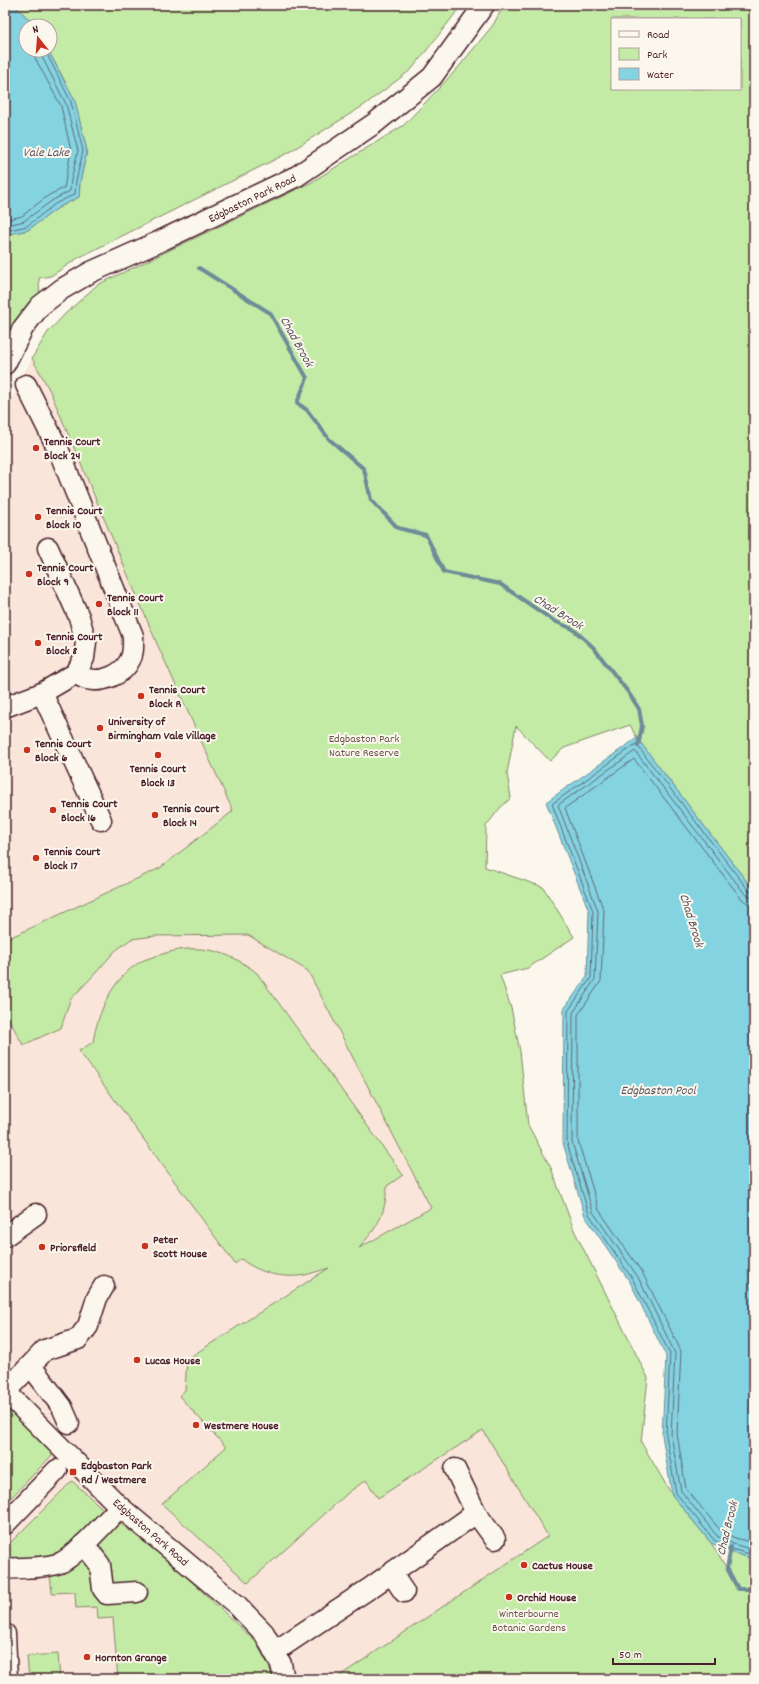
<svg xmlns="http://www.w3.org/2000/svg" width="759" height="1684" viewBox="0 0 759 1684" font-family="Dekko,sans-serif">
<rect width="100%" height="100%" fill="#fbf7ec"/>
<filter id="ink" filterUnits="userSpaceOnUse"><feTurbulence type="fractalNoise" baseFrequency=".025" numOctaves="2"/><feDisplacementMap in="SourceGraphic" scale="8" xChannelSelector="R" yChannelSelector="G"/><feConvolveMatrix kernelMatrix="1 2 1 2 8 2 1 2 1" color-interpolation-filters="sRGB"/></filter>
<g filter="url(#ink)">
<g fill="#f9e5d9">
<polygon points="32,358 50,391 158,646 308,971 432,1208 369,1242 548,1536 657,1679 293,1679 293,1668 278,1637 256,1610 103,1478 5,1382 5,411"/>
<polygon points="5,1405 107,1510 176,1567 255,1641 266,1660 274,1679 5,1679"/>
</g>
<g fill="#c3eba6" stroke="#868568" fill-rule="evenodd">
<polygon points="14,5 462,5 412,69 363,106 286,154 78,258 51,276 39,278 40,306 5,364 5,235 28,230 58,208 79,197 80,182 87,151 74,98 48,50 50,50 50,26 36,26"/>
<path d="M504 5H754V891L637 738 630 725 564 748 550 761 516 726 507 773 511 798 500 808 486 826 485 867 543 887 574 937 528 968 500 975 511 1008 520 1051 528 1125 551 1168 574 1230 648 1378 641 1442 672 1495 711 1543 726 1567 730 1552 754 1559V1679H335L548 1536 483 1430 378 1498 366 1480 349 1492 248 1583 162 1504 226 1447 179 1396 185 1390 187 1359 329 1268C321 1270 313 1273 305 1275 282 1279 259 1273 241 1259L235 1264 79 1051 93 1042C98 1012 112 979 140 962 147 958 157 956 166 953 200 943 229 951 257 973L403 1175 387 1186C385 1216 378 1226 359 1248L431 1208 308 971 248 935 155 936 131 939 115 951 92 977 70 1000 61 1028 23 1045 5 1012V940L160 868 233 811 158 646 50 391 32 358 48 332 65 314 97 285 310 183 404 125 457 69 493 25ZM612 19H740V89H612Z"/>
<polygon points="5,1405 53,1454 5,1504"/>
<polygon points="72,1481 111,1516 176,1567 255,1641 266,1660 274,1679 118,1679 113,1618 98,1619 97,1607 76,1608 75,1592 52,1593 49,1565 5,1569 5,1548"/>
<polygon points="58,1654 60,1679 29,1679 27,1656"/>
</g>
<g fill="#84d3e1" stroke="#6d8b98">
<polygon points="5,5 14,5 35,25 26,26 26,50 48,50 75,101 87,151 80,182 79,197 58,208 28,230 5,235"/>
<polygon points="637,738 754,891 754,1559 730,1552 711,1543 672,1495 662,1435 666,1356 630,1282 585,1216 563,1143 564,1009 587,977 589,911 546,802"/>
</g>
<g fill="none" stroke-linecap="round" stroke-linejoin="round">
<g stroke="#616774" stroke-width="1">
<polyline points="5,220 22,216 49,195 64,188 71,151 61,106 35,58 34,50"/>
<polyline points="5,226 24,221 53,200 70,191 71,180 78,151 66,104 41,55 40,50"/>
<polyline points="5,231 27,226 55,204 75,194 76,181 83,151 71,102 45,50"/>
<polyline points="754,893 749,891 636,744 552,804 593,911 591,978 568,1011 567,1143 589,1214 633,1280 670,1354 666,1435 676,1493 714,1540 731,1549 754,1555"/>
<polyline points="754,898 745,894 635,751 558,805 598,911 595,979 573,1013 572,1142 593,1212 638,1277 675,1353 671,1435 681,1491 717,1536 733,1544 754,1550"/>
<polyline points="754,904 747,903 741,898 634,759 565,808 604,911 601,981 578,1015 578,1141 599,1210 643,1274 681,1351 677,1434 686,1489 721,1531 735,1538 754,1543"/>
</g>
<g stroke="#6d8b98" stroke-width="4">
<polyline points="199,268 270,313 307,378 297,403 307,410 329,439 364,469 371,500 398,528 426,535 444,572 500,584 554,621 573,629 593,647 628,692 639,709 642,726 638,746"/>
<polyline points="731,1547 727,1568 738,1589 754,1589"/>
</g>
<defs>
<g id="minor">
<polyline points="5,364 23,328 40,306 62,289 91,272 156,243 297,176 375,123 432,77 484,5"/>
<path d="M26 385 59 451 133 636C133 644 134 653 130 660 123 675 102 683 87 679 83 678 79 675 76 673"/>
<polyline points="42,693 101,820"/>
<polyline points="5,707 42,693 76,673 84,658 86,642 79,617 48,548"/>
<polyline points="5,1236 36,1214"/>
<polyline points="31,1366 62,1407 69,1423"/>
<polyline points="5,1391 120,1507 237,1605 264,1633 281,1664 284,1679"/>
<polyline points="5,1392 45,1350 78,1339 82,1334 88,1326 97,1298 104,1286"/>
<polyline points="455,1469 476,1513"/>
<polyline points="5,1524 57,1470"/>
<polyline points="84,1544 100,1565 103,1589 107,1594 137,1592"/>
<path d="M5 1569C22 1567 44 1569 60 1563 75 1557 107 1520 120 1507"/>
<polyline points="391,1573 404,1592"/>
<polyline points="5,1634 7,1679"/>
<polyline points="274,1652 373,1586 476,1513 495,1539"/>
</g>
</defs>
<use href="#minor" stroke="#4a1f2b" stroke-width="23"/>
<use href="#minor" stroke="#fbf7ec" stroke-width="20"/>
</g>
</g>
<g fill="#c8321e" stroke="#fbf7ec" stroke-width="1.5">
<circle cx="36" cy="448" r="4"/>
<circle cx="38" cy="517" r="4"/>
<circle cx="29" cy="574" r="4"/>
<circle cx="99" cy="604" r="4"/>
<circle cx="38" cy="643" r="4"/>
<circle cx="141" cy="696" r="4"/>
<circle cx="100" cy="728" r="4"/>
<circle cx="27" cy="750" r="4"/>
<circle cx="158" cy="755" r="4"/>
<circle cx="53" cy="810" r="4"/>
<circle cx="155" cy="815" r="4"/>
<circle cx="36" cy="858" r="4"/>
<circle cx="145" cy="1246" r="4"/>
<circle cx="42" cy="1247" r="4"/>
<circle cx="137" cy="1360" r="4"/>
<circle cx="196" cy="1425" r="4"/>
<rect x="69" y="1468" width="8" height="8" rx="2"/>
<circle cx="524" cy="1565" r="4"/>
<circle cx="509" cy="1597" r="4"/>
<circle cx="87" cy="1657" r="4"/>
</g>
<g text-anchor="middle" stroke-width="4" stroke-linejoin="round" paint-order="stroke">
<g font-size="12" fill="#4a1f2b" stroke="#fbf7ec">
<text transform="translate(252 198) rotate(-26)" y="4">Edgbaston Park Road</text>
<text transform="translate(151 1532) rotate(41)" y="4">Edgbaston Park Road</text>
</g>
<g font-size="12" font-weight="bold" fill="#4a1f2b" stroke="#fbf7ec" text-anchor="start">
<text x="44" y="445">Tennis Court<tspan x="44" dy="14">Block 24</tspan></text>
<text x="46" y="514">Tennis Court<tspan x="46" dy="14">Block 10</tspan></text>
<text x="37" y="571">Tennis Court<tspan x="37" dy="14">Block 9</tspan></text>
<text x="107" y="601">Tennis Court<tspan x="107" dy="14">Block 11</tspan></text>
<text x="46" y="640">Tennis Court<tspan x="46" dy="14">Block 8</tspan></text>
<text x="149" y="693">Tennis Court<tspan x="149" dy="14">Block R</tspan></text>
<text x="108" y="725">University of<tspan x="108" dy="14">Birmingham Vale Village</tspan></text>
<text x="35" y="747">Tennis Court<tspan x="35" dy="14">Block 6</tspan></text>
<text x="158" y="772" text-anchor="middle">Tennis Court<tspan x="158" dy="14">Block 13</tspan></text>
<text x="61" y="807">Tennis Court<tspan x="61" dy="14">Block 16</tspan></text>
<text x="163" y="812">Tennis Court<tspan x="163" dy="14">Block 14</tspan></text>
<text x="44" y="855">Tennis Court<tspan x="44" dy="14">Block 17</tspan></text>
<text x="153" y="1243">Peter<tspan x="153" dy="14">Scott House</tspan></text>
<text x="50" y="1251">Priorsfield</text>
<text x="145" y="1364">Lucas House</text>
<text x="204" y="1429">Westmere House</text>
<text x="81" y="1469">Edgbaston Park<tspan x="81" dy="14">Rd / Westmere</tspan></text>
<text x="532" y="1569">Cactus House</text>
<text x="517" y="1601">Orchid House</text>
<text x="95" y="1661">Hornton Grange</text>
</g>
<g font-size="12" fill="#68524a" stroke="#fbf7ec">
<text x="364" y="742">Edgbaston Park<tspan x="364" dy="14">Nature Reserve</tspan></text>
<text x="529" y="1617">Winterbourne<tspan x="529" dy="14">Botanic Gardens</tspan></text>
</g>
<g font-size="13" font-style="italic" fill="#5b5562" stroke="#fbf7ec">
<text x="46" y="156">Vale Lake</text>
<text transform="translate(298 341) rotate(61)" y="5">Chad Brook</text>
<text transform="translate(559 611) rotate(32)" y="5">Chad Brook</text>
<text transform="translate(693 920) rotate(73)" y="5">Chad Brook</text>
<text x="658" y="1094">Edgbaston Pool</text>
<text transform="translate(726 1528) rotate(-76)" y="5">Chad Brook</text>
</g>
</g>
<rect width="759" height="1684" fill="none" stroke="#fbf7ec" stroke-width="20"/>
<rect x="10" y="10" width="739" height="1664" fill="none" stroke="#4a1f2b" stroke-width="1.5" filter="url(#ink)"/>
<rect x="611" y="18" width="130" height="72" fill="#fbf7ec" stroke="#b4a19f"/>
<rect x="619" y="31" width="20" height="6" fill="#fbf7ec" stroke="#b4a19f"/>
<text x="647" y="38" font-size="12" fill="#4a1f2b">Road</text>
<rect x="619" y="48" width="20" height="12" fill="#c3eba6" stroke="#b4a19f"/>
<text x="647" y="58" font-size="12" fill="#4a1f2b">Park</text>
<rect x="619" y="68" width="20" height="12" fill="#84d3e1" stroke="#b4a19f"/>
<text x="647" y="78" font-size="12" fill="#4a1f2b">Water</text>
<g transform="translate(38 38) rotate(343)"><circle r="19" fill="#fbf7ec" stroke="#b4a19f"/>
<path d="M0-3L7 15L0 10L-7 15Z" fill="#c8321e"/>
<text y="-6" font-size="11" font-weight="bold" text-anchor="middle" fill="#4a1f2b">N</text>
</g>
<path d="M613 1658v6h102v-6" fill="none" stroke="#4a1f2b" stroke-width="2"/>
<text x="619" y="1658" font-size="12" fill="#4a1f2b" stroke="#fbf7ec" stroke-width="3" paint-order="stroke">50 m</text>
</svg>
